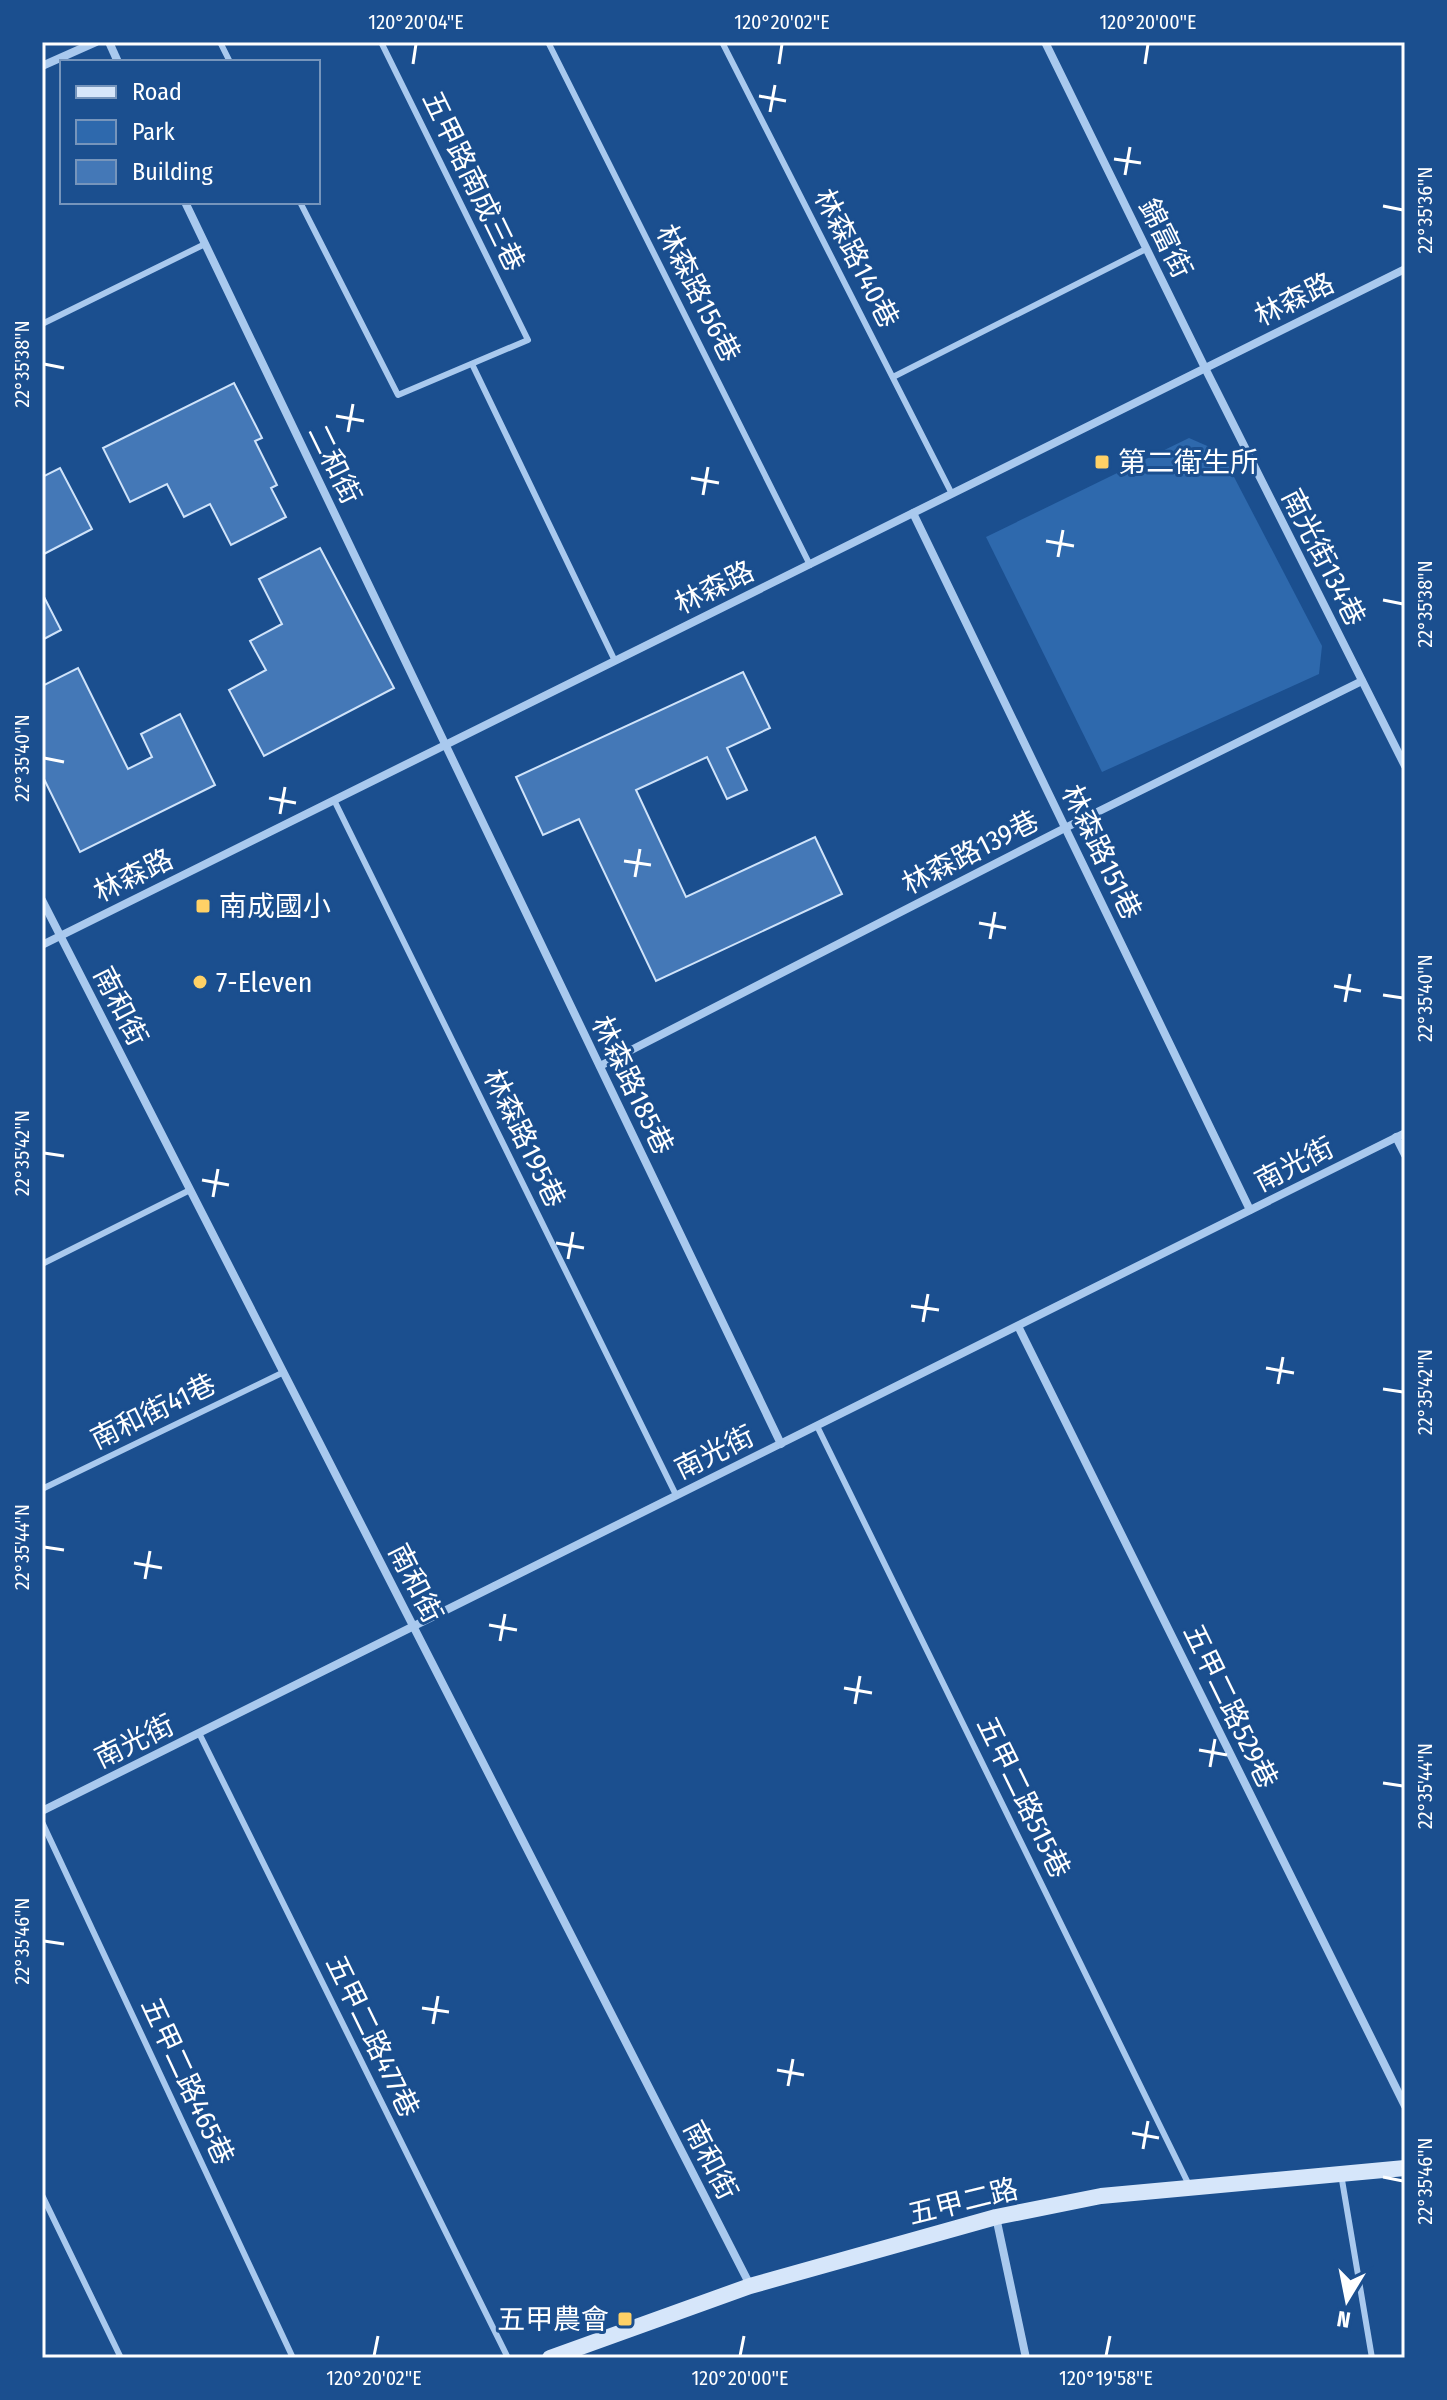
<svg xmlns="http://www.w3.org/2000/svg" width="1447" height="2400" viewBox="0 0 1447 2400" font-family="'Fira Sans Condensed','Noto Sans TC',sans-serif">
<rect width="100%" height="100%" fill="#1b4f8f"/>
<polygon fill="#2e69ad" points="1189,438 1221,452 1322,646 1319,674 1102,772 986,537"/>
<g fill="#4478b7" stroke="#cfe3fa" stroke-width="2">
<polygon points="234,383 262,438 255,441 277,485 271,488 286,517 231,545 210,504 184,517 167,484 130,502 103,448"/>
<polygon points="60,468 92,529 42,555 42,477"/>
<polygon points="320,548 394,688 264,756 229,690 266,670 250,641 282,624 259,579"/>
<polygon points="42,593 61,630 42,640"/>
<polygon points="78,668 128,769 152,757 141,734 180,714 215,785 80,852 42,775 42,686"/>
<polygon points="743,672 770,728 727,748 747,790 727,799 707,757 636,790 686,897 815,837 842,894 656,981 579,819 543,835 516,777"/>
</g>
<g fill="none" stroke-linecap="round" stroke-linejoin="round">
<g stroke="#a9c9ee" stroke-width="6">
<polyline points="220,42 230,62"/>
<polyline points="548,42 810,565"/>
<polyline points="722,42 952,494"/>
<polyline points="300,202 398,395 528,340 381,42"/>
<polyline points="42,324 205,244"/>
<polyline points="472,364 615,661"/>
<polyline points="893,377 1146,249"/>
<polyline points="334,800 676,1495"/>
<polyline points="42,1264 190,1190"/>
<polyline points="817,1426 1189,2185"/>
<polyline points="42,1489 284,1372"/>
<polyline points="199,1733 508,2358"/>
<polyline points="42,1822 293,2358"/>
<polyline points="1341,2174 1372,2358"/>
<polyline points="42,2195 121,2358"/>
</g>
<g stroke="#a9c9ee" stroke-width="8">
<polyline points="109,42 118,62"/>
<polyline points="1045,42 1205,368 1405,766"/>
<polyline points="42,66 96,42"/>
<polyline points="185,202 781,1444"/>
<polyline points="913,513 1250,1210"/>
<polyline points="42,900 750,2285"/>
<polyline points="42,945 1405,269"/>
<polyline points="600,1066 1065,828 1362,681"/>
<polyline points="1396,1137 1405,1155"/>
<polyline points="1018,1326 1405,2106"/>
<polyline points="42,1811 1405,1133"/>
<polyline points="996,2217 1026,2358"/>
</g>
<polyline stroke="#d6e6fa" stroke-width="16" points="550,2358 750,2286 996,2217 1101,2196 1405,2168"/>
</g>
<path fill="none" stroke="#fff" stroke-width="3" d="M413 64 416 44M779 64 782 44M1145 64 1148 44M759 96 786 101M770 112 775 85M1114 159 1141 163M1125 175 1130 147M1383 206 1403 210M44 364 64 368M336 416 364 421M348 432 353 404M691 478 719 483M703 495 708 467M1046 541 1074 546M1058 557 1063 530M1383 600 1403 604M44 758 64 762M269 798 296 803M280 814 285 787M624 861 651 865M635 877 640 849M979 923 1006 928M990 939 995 912M1334 986 1361 991M1383 995 1403 998M1345 1002 1350 974M44 1153 64 1156M202 1180 229 1185M213 1197 218 1169M556 1243 584 1248M568 1259 573 1232M911 1306 939 1310M923 1322 928 1294M1266 1368 1294 1373M1278 1384 1283 1357M1383 1389 1403 1392M44 1547 64 1550M134 1563 162 1568M145 1579 150 1551M489 1625 517 1630M500 1641 505 1614M844 1688 872 1693M855 1704 860 1676M1199 1750 1227 1755M1210 1767 1215 1739M1383 1783 1403 1786M44 1941 64 1944M422 2008 449 2012M433 2024 438 1996M777 2070 804 2075M788 2086 793 2059M1132 2133 1159 2138M1143 2149 1148 2121M1383 2177 1403 2181M374 2356 378 2336M740 2356 744 2336M1106 2356 1110 2336"/>
<g fill="#ffd166" stroke="#1b4f8f" stroke-width="3">
<rect x="1094" y="454" width="16" height="16" rx="4"/>
<rect x="195" y="898" width="16" height="16" rx="4"/>
<circle cx="200" cy="982" r="8"/>
<rect x="617" y="2311" width="16" height="16" rx="4"/>
</g>
<g text-anchor="middle" stroke-width="6" stroke-linejoin="round" paint-order="stroke">
<g font-size="28" fill="#fff" stroke="#1b4f8f">
<text transform="translate(474 181) rotate(64)" y="10">五甲路南成三巷</text>
<text transform="translate(1166 238) rotate(64)" y="10">錦富街</text>
<text transform="translate(857 258) rotate(63)" y="10">林森路140巷</text>
<text transform="translate(699 293) rotate(63)" y="10">林森路156巷</text>
<text transform="translate(1294 299) rotate(-26)" y="10">林森路</text>
<text transform="translate(335 464) rotate(64)" y="10">二和街</text>
<text transform="translate(1324 557) rotate(63)" y="10">南光街134巷</text>
<text transform="translate(714 587) rotate(-26)" y="10">林森路</text>
<text transform="translate(970 852) rotate(-27)" y="10">林森路139巷</text>
<text transform="translate(1102 852) rotate(64)" y="10">林森路151巷</text>
<text transform="translate(133 875) rotate(-26)" y="10">林森路</text>
<text transform="translate(121 1006) rotate(63)" y="10">南和街</text>
<text transform="translate(633 1085) rotate(64)" y="10">林森路185巷</text>
<text transform="translate(525 1138) rotate(64)" y="10">林森路195巷</text>
<text transform="translate(1294 1164) rotate(-27)" y="10">南光街</text>
<text transform="translate(153 1411) rotate(-26)" y="10">南和街41巷</text>
<text transform="translate(714 1452) rotate(-26)" y="10">南光街</text>
<text transform="translate(416 1583) rotate(63)" y="10">南和街</text>
<text transform="translate(1231 1706) rotate(64)" y="10">五甲二路529巷</text>
<text transform="translate(134 1741) rotate(-26)" y="10">南光街</text>
<text transform="translate(1024 1797) rotate(64)" y="10">五甲二路515巷</text>
<text transform="translate(373 2036) rotate(64)" y="10">五甲二路477巷</text>
<text transform="translate(188 2081) rotate(65)" y="10">五甲二路465巷</text>
<text transform="translate(711 2160) rotate(63)" y="10">南和街</text>
<text transform="translate(963 2201) rotate(-14)" y="10">五甲二路</text>
</g>
<g font-size="28" fill="#fff" stroke="#1b4f8f" text-anchor="start">
<text x="1118" y="472">第二衛生所</text>
<text x="219" y="916">南成國小</text>
<text x="216" y="992">7-Eleven</text>
<text x="609" y="2329" text-anchor="end">五甲農會</text>
</g>
</g>
<rect width="1447" height="2400" fill="none" stroke="#1b4f8f" stroke-width="88"/>
<rect x="60" y="60" width="260" height="144" fill="#1b4f8f" stroke="#7695bc" stroke-width="2"/>
<rect x="76" y="86" width="40" height="12" fill="#d6e6fa" stroke="#7695bc" stroke-width="2"/>
<text x="132" y="100" font-size="24" fill="#ffffff">Road</text>
<rect x="76" y="120" width="40" height="24" fill="#2e69ad" stroke="#7695bc" stroke-width="2"/>
<text x="132" y="140" font-size="24" fill="#ffffff">Park</text>
<rect x="76" y="160" width="40" height="24" fill="#4478b7" stroke="#7695bc" stroke-width="2"/>
<text x="132" y="180" font-size="24" fill="#ffffff">Building</text>
<g transform="translate(1347 2300) rotate(190)" stroke="#1b4f8f" stroke-width="6" paint-order="stroke">
<path d="M0-6L14 30L0 20L-14 30Z" fill="#ffffff"/>
<text y="-12" font-size="22" font-weight="bold" text-anchor="middle" fill="#ffffff">N</text>
</g>
<rect x="44" y="44" width="1359" height="2312" fill="none" stroke="#fff" stroke-width="3"/>
<g font-size="20" text-anchor="middle" fill="#fff">
<text x="416" y="29">120°20'04"E</text>
<text x="782" y="29">120°20'02"E</text>
<text x="1148" y="29">120°20'00"E</text>
<text transform="translate(1425 210) rotate(-90)" y="7">22°35'36"N</text>
<text transform="translate(22 364) rotate(-90)" y="7">22°35'38"N</text>
<text transform="translate(1425 604) rotate(-90)" y="7">22°35'38"N</text>
<text transform="translate(22 758) rotate(-90)" y="7">22°35'40"N</text>
<text transform="translate(1425 998) rotate(-90)" y="7">22°35'40"N</text>
<text transform="translate(22 1153) rotate(-90)" y="7">22°35'42"N</text>
<text transform="translate(1425 1392) rotate(-90)" y="7">22°35'42"N</text>
<text transform="translate(22 1547) rotate(-90)" y="7">22°35'44"N</text>
<text transform="translate(1425 1786) rotate(-90)" y="7">22°35'44"N</text>
<text transform="translate(22 1941) rotate(-90)" y="7">22°35'46"N</text>
<text transform="translate(1425 2181) rotate(-90)" y="7">22°35'46"N</text>
<text x="374" y="2385">120°20'02"E</text>
<text x="740" y="2385">120°20'00"E</text>
<text x="1106" y="2385">120°19'58"E</text>
</g>
</svg>
